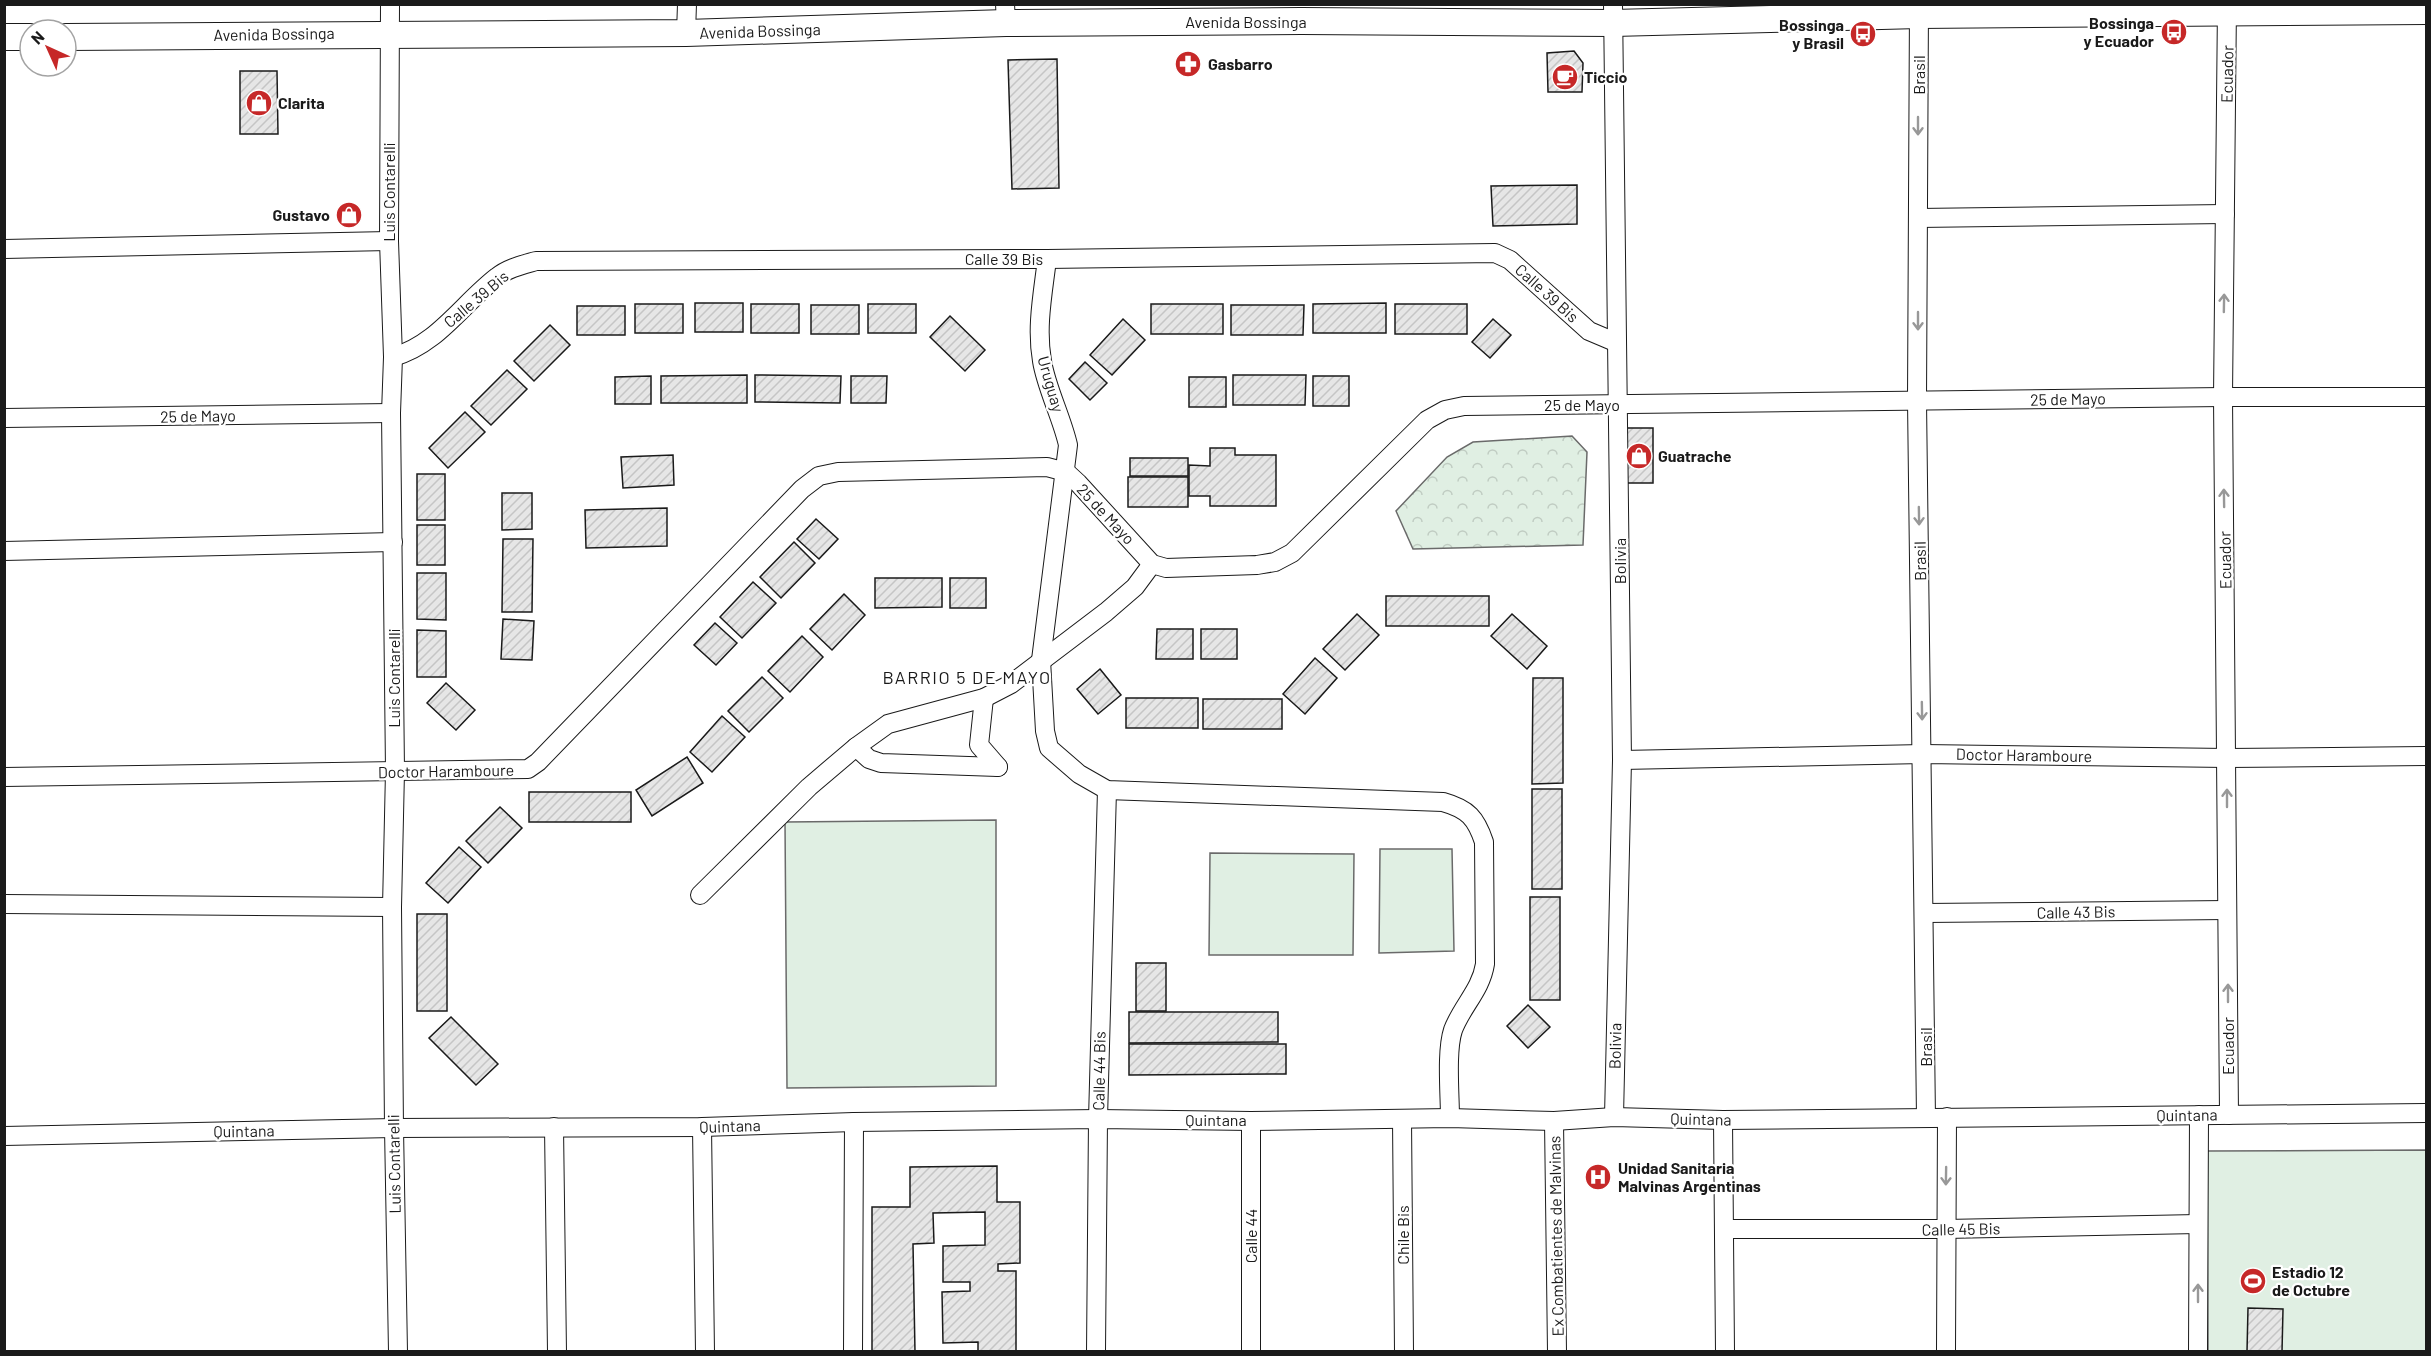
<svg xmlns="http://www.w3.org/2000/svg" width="2431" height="1356" viewBox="0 0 2431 1356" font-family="Barlow,sans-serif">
<defs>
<pattern id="park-crowns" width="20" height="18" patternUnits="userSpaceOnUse" patternTransform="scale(1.5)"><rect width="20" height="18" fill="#e0efe3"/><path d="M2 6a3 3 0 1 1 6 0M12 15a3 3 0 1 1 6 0" fill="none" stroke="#c0ccc2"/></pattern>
<pattern id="building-hatch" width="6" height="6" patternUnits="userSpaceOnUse" patternTransform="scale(1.5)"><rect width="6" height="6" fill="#e6e6e6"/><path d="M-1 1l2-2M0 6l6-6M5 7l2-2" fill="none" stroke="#c5c5c5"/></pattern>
</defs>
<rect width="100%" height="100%" fill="#fff"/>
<g fill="#e0efe3" stroke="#6a6a6a" stroke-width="1.5">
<polygon points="996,820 996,1086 787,1088 785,822"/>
<polygon points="1380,849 1452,849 1454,951 1379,953"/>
<polygon points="1210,853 1354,854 1353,955 1209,955"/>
<polygon points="2426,1150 2426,1351 2208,1351 2207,1151"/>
</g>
<polygon fill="url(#park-crowns)" stroke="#6a6a6a" stroke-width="1.5" points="1572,436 1587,452 1583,545 1413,549 1396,511 1447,457 1473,442"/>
<g fill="url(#building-hatch)" stroke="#1a1a1a" stroke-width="1.5">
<polygon points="1574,51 1583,63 1582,92 1548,92 1547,53"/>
<polygon points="1057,59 1059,188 1012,189 1008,60"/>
<polygon points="240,71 277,71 278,134 240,134"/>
<polygon points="1577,185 1577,224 1493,226 1491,186"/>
<rect x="695" y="303" width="48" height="29"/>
<polygon points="1386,303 1386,333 1313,333 1313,304"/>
<rect x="635" y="304" width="48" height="29"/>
<rect x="751" y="304" width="48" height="29"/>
<rect x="868" y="304" width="48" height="29"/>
<rect x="1151" y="304" width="72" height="30"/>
<rect x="1395" y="304" width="72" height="30"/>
<rect x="811" y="305" width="48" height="29"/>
<polygon points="1231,305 1304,305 1303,335 1231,335"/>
<rect x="577" y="306" width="48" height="29"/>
<polygon points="950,316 985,350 965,371 930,337"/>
<polygon points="1123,319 1145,340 1112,375 1090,355"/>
<polygon points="1493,319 1511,335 1490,358 1472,342"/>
<polygon points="550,325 570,345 534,381 514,361"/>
<polygon points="1085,362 1107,383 1090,400 1069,379"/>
<polygon points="507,370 527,389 491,425 471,406"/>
<polygon points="747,375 747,403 661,403 661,376"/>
<polygon points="755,375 841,376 840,403 755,402"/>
<polygon points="1233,375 1306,375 1305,405 1233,405"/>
<polygon points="651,376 651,404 615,404 615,377"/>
<polygon points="851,376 887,376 886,403 851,403"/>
<rect x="1313" y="376" width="36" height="30"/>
<rect x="1189" y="377" width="37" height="30"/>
<polygon points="465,412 485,432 448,468 429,448"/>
<rect x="1625" y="428" width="28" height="55"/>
<polygon points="1210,448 1235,448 1235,455 1276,455 1276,506 1210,506 1210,496 1189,496 1189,465 1210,466"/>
<polygon points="673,455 674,485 623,488 621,457"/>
<rect x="1130" y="458" width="58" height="18"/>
<rect x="417" y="474" width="28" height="46"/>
<rect x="1128" y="477" width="60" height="30"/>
<polygon points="502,493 532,493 532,529 502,530"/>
<polygon points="667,508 667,546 586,548 585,510"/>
<polygon points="816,519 838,539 819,559 797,539"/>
<rect x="417" y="525" width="28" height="40"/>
<polygon points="503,539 533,539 532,612 502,612"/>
<polygon points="794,542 815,563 781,598 760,577"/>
<polygon points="417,573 446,573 446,620 417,619"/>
<polygon points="875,578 942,578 942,607 875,608"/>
<rect x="950" y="578" width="36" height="30"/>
<polygon points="753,582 776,603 742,638 720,617"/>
<polygon points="844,594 865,615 832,650 810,629"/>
<rect x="1386" y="596" width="103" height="30"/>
<polygon points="1357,614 1379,635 1345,670 1323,649"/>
<polygon points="1512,614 1547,646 1527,669 1491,636"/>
<polygon points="503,619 534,621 532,660 501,659"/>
<polygon points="715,623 737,643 716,665 694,645"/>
<polygon points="1157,629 1193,629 1193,659 1156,659"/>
<rect x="1201" y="629" width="36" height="30"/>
<polygon points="417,630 446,631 446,677 417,677"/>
<polygon points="802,636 823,657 790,692 768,671"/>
<polygon points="1315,658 1337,678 1305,714 1283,694"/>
<polygon points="1100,669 1121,695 1098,714 1077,689"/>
<polygon points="762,677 783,698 749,732 728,711"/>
<polygon points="1533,678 1563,678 1563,783 1532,784"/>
<polygon points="446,683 475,710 456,730 427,703"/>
<rect x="1126" y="698" width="72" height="30"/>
<rect x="1203" y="699" width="79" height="30"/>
<polygon points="722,716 745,737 712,772 690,752"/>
<polygon points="687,757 703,783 652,816 636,790"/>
<rect x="1532" y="789" width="30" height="100"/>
<rect x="529" y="792" width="102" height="30"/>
<polygon points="500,807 522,828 488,863 466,841"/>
<polygon points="459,847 481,867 448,903 426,883"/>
<rect x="1530" y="897" width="30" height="103"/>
<rect x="417" y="914" width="30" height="97"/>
<rect x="1136" y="963" width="30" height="48"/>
<polygon points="1528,1005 1550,1027 1528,1048 1507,1026"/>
<polygon points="1129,1012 1278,1012 1278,1042 1129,1043"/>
<polygon points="451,1017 498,1064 476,1085 429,1038"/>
<polygon points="1129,1044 1286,1044 1286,1074 1129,1075"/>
<polygon points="997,1166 997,1202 1020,1202 1020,1263 998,1264 998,1271 1016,1271 1016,1352 978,1352 978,1342 943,1343 942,1292 970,1291 970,1282 943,1282 943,1246 985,1245 985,1212 933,1213 934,1243 913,1244 915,1352 872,1352 872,1207 910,1207 910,1167"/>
<polygon points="2248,1308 2283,1309 2282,1352 2247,1352"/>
</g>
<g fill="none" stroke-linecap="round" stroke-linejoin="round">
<defs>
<g id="street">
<polyline points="390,4 389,241 393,357 391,413 395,771 392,907 394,1128 398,1352"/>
<polyline points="1005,4 1006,23"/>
<polyline points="1613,4 1622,760 1614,1117"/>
<polyline points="1919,4 1917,401 1926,1118"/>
<polyline points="2227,4 2223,397 2229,1115"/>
<polyline points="686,33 687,4"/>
<polyline points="1918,218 2225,214"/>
<polyline points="4,249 389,241"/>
<path d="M1047 259C1043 293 1036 327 1042 361 1046 387 1062 418 1068 445L1041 660 1045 731 1049 748 1079 774 1107 790 1443 802C1468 809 1476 818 1484 842L1485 964C1481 990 1462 1006 1453 1030 1446 1051 1450 1095 1450 1118"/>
<path d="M393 357C437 345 462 304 497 277 508 268 522 265 536 261L1047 259 1495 253 1510 260 1589 331 1615 342"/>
<polyline points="4,418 391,413"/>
<polyline points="4,551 393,542"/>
<polyline points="984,698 979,745 998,767"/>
<polyline points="856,747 869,759 881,763 998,767"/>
<polyline points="1622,760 1923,754 2227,758 2426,756"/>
<polyline points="4,777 528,769 538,762 802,489 819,476 838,472 1047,467 1066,472 1078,483 1152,564 1166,568 1257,565 1275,562 1292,553 1427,420 1445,410 1464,406 2223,397 2426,397"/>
<polyline points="700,895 809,787 856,747 888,724 984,698 1011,684 1106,612 1135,587 1152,564"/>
<polyline points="4,904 392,907"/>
<polyline points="1925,913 2227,910"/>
<polyline points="1402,1119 1404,1352"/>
<polyline points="1723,1120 1725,1352"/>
<polyline points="1251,1121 1251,1352"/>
<polyline points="1554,1121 1557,1352"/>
<polyline points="554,1127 557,1352"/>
<polyline points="702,1127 705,1352"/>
<polyline points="4,1136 394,1128 702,1127 854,1122 1098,1119 1251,1121 1450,1118 1554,1121 1614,1117 1723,1120 2426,1113"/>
<polyline points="1724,1229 1945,1229 2198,1224"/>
<polyline points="853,1352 854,1122"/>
<polyline points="1096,1352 1098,1119 1107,790"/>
<polyline points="1946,1352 1947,1117"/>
<polyline points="2198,1352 2199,1115"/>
</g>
<g id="secondary">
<polyline points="4,37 30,37"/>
<polyline points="66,37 686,33 1006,23 1301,21 1613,23 1919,15 2426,11"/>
</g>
</defs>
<use href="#street" stroke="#1a1a1a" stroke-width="20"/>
<use href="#secondary" stroke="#1a1a1a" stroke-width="28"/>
<use href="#street" stroke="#fff" stroke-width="18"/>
<use href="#secondary" stroke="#fff" stroke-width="26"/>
</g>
<defs><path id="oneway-shaft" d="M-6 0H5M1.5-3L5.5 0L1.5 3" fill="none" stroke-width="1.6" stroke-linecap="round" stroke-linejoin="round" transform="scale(1.5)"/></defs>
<g stroke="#989898">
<use href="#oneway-shaft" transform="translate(1918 126) rotate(90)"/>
<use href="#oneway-shaft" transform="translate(2224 303) rotate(-89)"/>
<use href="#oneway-shaft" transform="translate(1918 321) rotate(90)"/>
<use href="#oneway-shaft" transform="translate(2224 498) rotate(-91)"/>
<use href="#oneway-shaft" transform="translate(1919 516) rotate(89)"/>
<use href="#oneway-shaft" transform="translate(1922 711) rotate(89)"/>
<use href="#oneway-shaft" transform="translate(2227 798) rotate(-90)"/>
<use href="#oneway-shaft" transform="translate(2228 993) rotate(-90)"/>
<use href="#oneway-shaft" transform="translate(1946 1176) rotate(91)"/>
<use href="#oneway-shaft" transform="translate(2198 1293) rotate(-90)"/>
</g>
<defs>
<symbol id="bus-disc" viewBox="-11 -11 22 22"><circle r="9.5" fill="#c62828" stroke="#fff"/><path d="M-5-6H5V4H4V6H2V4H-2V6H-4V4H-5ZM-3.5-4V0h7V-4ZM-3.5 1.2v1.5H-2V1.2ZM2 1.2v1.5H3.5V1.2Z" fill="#fff"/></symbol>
<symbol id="pharmacy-disc" viewBox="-11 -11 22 22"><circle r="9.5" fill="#c62828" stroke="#fff"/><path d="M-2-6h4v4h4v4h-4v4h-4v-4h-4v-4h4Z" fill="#fff"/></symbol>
<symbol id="cafe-disc" viewBox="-11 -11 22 22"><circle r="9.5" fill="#c62828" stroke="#fff"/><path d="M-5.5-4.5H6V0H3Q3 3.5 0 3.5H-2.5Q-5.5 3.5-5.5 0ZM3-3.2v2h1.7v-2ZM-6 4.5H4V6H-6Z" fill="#fff"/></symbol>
<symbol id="shop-disc" viewBox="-11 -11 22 22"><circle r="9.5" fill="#c62828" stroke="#fff"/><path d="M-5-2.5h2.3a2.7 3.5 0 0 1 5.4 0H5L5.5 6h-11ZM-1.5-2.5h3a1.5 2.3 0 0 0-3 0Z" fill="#fff"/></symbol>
<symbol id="hospital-disc" viewBox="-11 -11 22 22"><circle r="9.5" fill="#c62828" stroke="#fff"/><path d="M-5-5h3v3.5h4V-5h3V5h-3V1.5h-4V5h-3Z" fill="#fff"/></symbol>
<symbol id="stadium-disc" viewBox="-11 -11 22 22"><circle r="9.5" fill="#c62828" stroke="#fff"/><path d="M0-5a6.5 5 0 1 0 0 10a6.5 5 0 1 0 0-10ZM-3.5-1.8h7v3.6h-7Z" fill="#fff"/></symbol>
</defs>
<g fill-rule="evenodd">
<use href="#bus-disc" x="2159" y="17" width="30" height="30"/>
<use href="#bus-disc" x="1848" y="19" width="30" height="30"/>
<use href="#pharmacy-disc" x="1173" y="49" width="30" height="30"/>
<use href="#cafe-disc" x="1550" y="62" width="30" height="30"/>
<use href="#shop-disc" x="244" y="88" width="30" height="30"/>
<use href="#shop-disc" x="334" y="200" width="30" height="30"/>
<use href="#shop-disc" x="1624" y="441" width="30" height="30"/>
<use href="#hospital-disc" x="1583" y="1162" width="30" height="30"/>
<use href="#stadium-disc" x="2238" y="1266" width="30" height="30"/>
</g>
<g text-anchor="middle" stroke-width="4.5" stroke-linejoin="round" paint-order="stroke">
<g font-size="16" fill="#1a1a1a" stroke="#fff">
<text x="1246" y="28">Avenida Bossinga</text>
<text transform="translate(760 31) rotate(-2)" y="6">Avenida Bossinga</text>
<text transform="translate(274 34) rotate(-1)" y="6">Avenida Bossinga</text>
<text transform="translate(2227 74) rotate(-89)" y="6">Ecuador</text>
<text transform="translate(1919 75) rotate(-90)" y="6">Brasil</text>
<text transform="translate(389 192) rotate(-90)" y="6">Luis Contarelli</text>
<text x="1004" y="265">Calle 39 Bis</text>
<text transform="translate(1547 293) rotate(42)" y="6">Calle 39 Bis</text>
<text transform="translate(476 299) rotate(-40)" y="6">Calle 39 Bis</text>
<text transform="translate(1051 384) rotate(74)" y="6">Uruguay</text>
<text transform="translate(2068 399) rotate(-1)" y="6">25 de Mayo</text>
<text x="1582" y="411">25 de Mayo</text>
<text transform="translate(198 416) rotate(-1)" y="6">25 de Mayo</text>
<text transform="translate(1106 514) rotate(47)" y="6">25 de Mayo</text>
<text transform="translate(2225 560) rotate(-91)" y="6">Ecuador</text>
<text transform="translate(1620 561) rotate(-90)" y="6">Bolivia</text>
<text transform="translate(1920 561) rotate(-91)" y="6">Brasil</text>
<text transform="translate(394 678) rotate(-90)" y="6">Luis Contarelli</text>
<text transform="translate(2024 755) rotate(1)" y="6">Doctor Haramboure</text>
<text transform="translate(446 771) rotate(-1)" y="6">Doctor Haramboure</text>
<text transform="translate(2076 912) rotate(-1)" y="6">Calle 43 Bis</text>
<text transform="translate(1615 1046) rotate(-89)" y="6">Bolivia</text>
<text transform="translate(2228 1046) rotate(-90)" y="6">Ecuador</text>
<text transform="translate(1926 1047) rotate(-90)" y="6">Brasil</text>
<text transform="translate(1099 1071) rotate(-89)" y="6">Calle 44 Bis</text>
<text transform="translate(2187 1115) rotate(-1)" y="6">Quintana</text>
<text transform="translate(1701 1119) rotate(1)" y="6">Quintana</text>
<text x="1216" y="1126">Quintana</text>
<text transform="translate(730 1126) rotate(-2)" y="6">Quintana</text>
<text transform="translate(244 1131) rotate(-1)" y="6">Quintana</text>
<text transform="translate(394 1164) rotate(-91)" y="6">Luis Contarelli</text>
<text transform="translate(1961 1229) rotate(-1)" y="6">Calle 45 Bis</text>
<text transform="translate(1403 1235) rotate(-90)" y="6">Chile Bis</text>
<text transform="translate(1251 1236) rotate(-90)" y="6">Calle 44</text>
<text transform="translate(1556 1236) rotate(-91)" y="6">Ex Combatientes de Malvinas</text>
</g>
<g font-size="16" font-weight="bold" fill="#1a1a1a" stroke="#fff" text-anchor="start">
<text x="2154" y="29" text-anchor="end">Bossinga<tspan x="2154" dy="18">y Ecuador</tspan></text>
<text x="1844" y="31" text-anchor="end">Bossinga<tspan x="1844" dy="18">y Brasil</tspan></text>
<text x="1208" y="70">Gasbarro</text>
<text x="1584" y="83">Ticcio</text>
<text x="278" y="109">Clarita</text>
<text x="330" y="221" text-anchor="end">Gustavo</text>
<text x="1658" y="462">Guatrache</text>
<text x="1618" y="1174">Unidad Sanitaria<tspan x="1618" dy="18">Malvinas Argentinas</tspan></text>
<text x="2272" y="1278">Estadio 12<tspan x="2272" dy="18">de Octubre</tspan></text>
</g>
<g font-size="18" letter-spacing="1.5" fill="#1a1a1a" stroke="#fff">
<text x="967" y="684">BARRIO 5 DE MAYO</text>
</g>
</g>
<rect width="2431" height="1356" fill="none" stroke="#1a1a1a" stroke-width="12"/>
<g transform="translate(48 48) rotate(315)"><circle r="28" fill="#ffffff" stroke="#a3a3a3" stroke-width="1.5"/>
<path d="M0-4.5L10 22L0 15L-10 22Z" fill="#c62828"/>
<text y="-9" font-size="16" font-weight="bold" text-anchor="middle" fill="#1a1a1a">N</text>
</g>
</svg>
